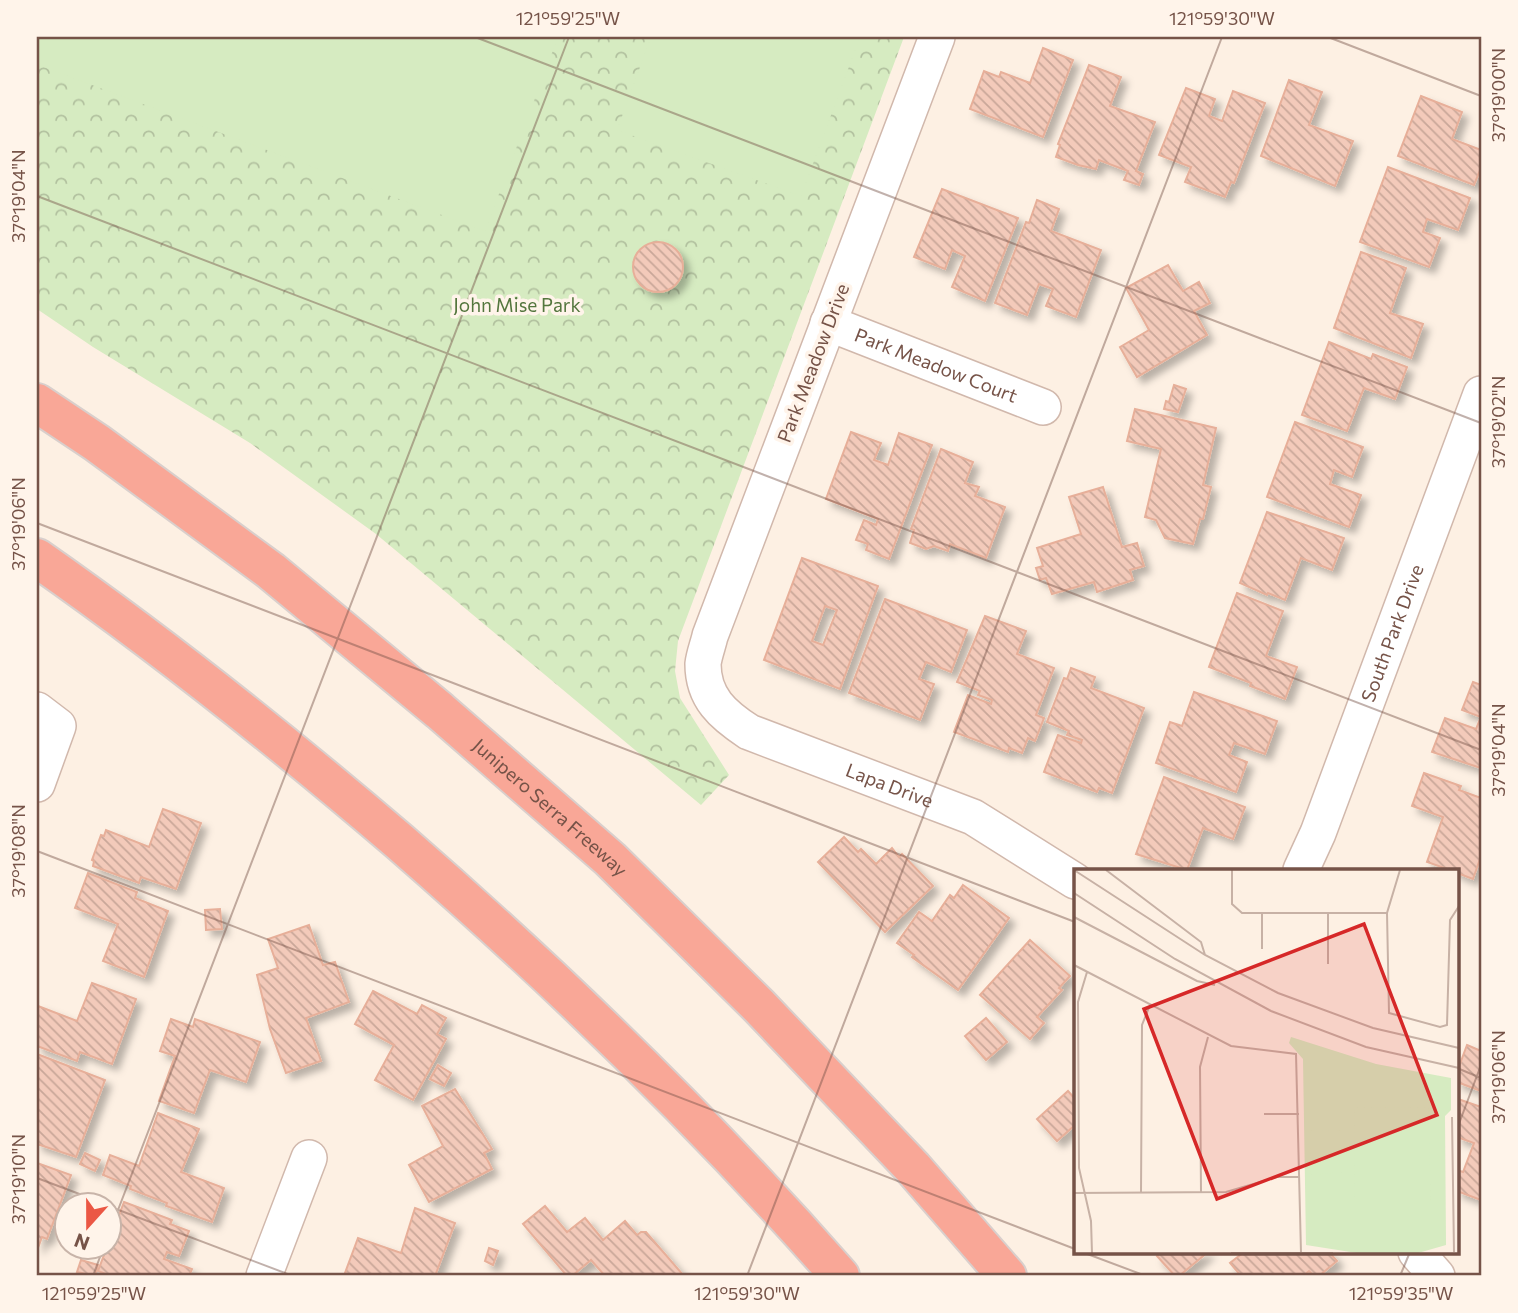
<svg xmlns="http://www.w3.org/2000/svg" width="1518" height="1313" viewBox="0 0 1518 1313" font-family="Commissioner,sans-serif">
<defs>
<pattern id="park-crowns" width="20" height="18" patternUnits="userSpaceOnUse" patternTransform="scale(1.75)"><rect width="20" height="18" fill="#d6ebc1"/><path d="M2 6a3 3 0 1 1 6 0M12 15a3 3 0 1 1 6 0" fill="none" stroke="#b2c19f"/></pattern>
<pattern id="building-back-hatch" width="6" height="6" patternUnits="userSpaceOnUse" patternTransform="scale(1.75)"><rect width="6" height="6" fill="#f3caba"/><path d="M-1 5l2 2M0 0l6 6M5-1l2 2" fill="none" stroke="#c9a799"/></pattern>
<filter id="shadow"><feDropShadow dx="6" dy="6" stdDeviation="3.5" flood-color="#0004"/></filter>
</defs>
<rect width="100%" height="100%" fill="#fdf0e3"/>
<polygon fill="url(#park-crowns)" points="37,37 904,37 678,641 675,671 680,698 729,775 701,805 376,534 250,443 93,347 37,309"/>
<g fill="#d6ebc1">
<polygon points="37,37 558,37 485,231 41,66 37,57"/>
<polygon points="651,37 860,37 801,196 617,130"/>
</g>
<g fill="url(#building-back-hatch)" stroke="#e7af99" stroke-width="2" fill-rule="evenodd" filter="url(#shadow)">
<polygon points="1043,48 1073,60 1043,137 970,109 984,71 999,77 1001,72 1030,83"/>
<polygon points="1089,65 1121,77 1110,106 1155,122 1136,171 1143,174 1139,185 1124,180 1128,171 1099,160 1096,169 1078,165 1056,157 1060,145 1058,144"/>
<polygon points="1289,80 1322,92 1309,125 1353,141 1335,186 1261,156"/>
<polygon points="1186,88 1215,99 1209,116 1222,121 1233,91 1265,103 1234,183 1231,182 1225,197 1185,182 1191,167 1159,155"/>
<polygon points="1421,96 1462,112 1452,139 1481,150 1481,168 1474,185 1398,156"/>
<polygon points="1388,167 1470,198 1458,230 1427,219 1423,232 1440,238 1429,267 1360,242"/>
<polygon points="942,189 1018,218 985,301 952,287 965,256 952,250 945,269 914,257"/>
<polygon points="1037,200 1059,209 1051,231 1101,250 1076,317 1046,306 1053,289 1039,284 1027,315 995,303 1026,222 1029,223"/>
<circle cx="658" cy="267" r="25"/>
<polygon points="1361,252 1406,268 1390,313 1423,324 1411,358 1334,328"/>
<polygon points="1168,265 1183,291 1199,282 1210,303 1194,311 1207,335 1137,377 1120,347 1149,330 1126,288"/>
<polygon points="1329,342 1371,359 1373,354 1407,367 1395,399 1364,388 1347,431 1302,415"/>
<polygon points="1174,385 1186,389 1178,412 1164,409 1166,401 1169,402"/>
<polygon points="1135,409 1216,428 1203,485 1211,487 1203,519 1200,519 1193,544 1165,538 1156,520 1145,517 1161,449 1127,441"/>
<polygon points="1295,422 1363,447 1352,477 1334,470 1330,484 1361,495 1349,527 1267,497"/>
<polygon points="851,432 881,443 874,460 888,465 899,433 932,445 889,559 866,550 868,544 856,540 864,520 876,525 878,519 826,499"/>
<polygon points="941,449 973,462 965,483 979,487 975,496 1005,507 986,558 950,544 948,551 934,546 926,549 910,543 914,530 911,529"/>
<polygon points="1103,487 1122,547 1137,543 1144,566 1130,570 1133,580 1097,592 1094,582 1052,594 1046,578 1040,580 1036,568 1043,566 1037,548 1081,534 1069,497"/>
<polygon points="1267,512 1344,538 1332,570 1301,558 1285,600 1268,593 1267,595 1240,583"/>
<path d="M802 558 878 586 840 689 764 660ZM825 606 837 610 823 645 812 641Z"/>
<polygon points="1237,593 1283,611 1266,656 1297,667 1285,699 1250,686 1251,683 1209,667"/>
<polygon points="885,599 967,630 951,672 926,662 919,679 934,684 920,720 849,693"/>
<polygon points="985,616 1026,631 1017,654 1054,668 1036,715 1044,718 1035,741 1028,738 1022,753 1009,748 1008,752 954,732 968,695 991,704 992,700 978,695 980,691 957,682"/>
<polygon points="1071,668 1095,677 1091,688 1144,708 1112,793 1099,788 1097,792 1044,772 1058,735 1081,743 1082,740 1067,735 1069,731 1047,722 1064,678 1067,679"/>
<polygon points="1473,682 1481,685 1481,768 1432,752 1445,718 1476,729 1481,717 1462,710"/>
<polygon points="1194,692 1277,721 1265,754 1234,743 1229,755 1247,762 1236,792 1156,763 1170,722 1182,726"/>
<polygon points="1424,773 1461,786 1459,790 1481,798 1481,856 1473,879 1457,873 1457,870 1450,870 1427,862 1443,817 1412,806"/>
<polygon points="1164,777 1245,807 1233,839 1203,828 1187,870 1136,854"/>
<polygon points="163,809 201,823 176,889 141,877 139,883 93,866 94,861 92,860 101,835 104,836 106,830 149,847"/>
<polygon points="844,837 858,852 861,849 876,864 892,848 899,857 902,854 933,886 885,932 818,862"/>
<polygon points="88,873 137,892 135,898 168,911 144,977 103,961 118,924 75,908"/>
<polygon points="963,885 1009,918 958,990 912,957 914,955 897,943 919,912 932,921 950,895 954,898"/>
<polygon points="220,909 222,929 206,930 205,910"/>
<polygon points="309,925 323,965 335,962 349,1002 306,1018 321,1061 286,1073 270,1029 257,975 278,968 268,939"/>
<polygon points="1030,940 1070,976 1059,988 1062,990 1037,1017 1044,1023 1030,1039 980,995"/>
<polygon points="92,983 136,999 112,1064 80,1052 77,1061 37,1046 38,1006 77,1021"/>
<polygon points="373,991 417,1014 422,1005 446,1018 437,1034 446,1039 413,1100 375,1080 394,1045 355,1024"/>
<polygon points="986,1018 1007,1042 986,1060 965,1036"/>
<polygon points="171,1019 193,1027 195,1019 260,1042 246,1082 210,1070 194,1113 159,1101 175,1056 160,1051"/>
<polygon points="1467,1045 1481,1051 1481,1091 1457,1082 1457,1072"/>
<polygon points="37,1054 105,1080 76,1157 37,1144"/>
<polygon points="438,1065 451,1073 444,1086 430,1079"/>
<polygon points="455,1089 492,1149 484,1153 492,1169 429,1202 409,1165 443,1146 422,1106"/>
<polygon points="1068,1091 1075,1099 1075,1125 1057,1141 1037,1119"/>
<polygon points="1458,1099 1481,1107 1481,1200 1457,1191 1457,1170 1463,1172 1474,1143 1457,1137"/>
<polygon points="158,1113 199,1129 181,1172 224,1188 212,1222 166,1206 167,1203 130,1189 131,1186 103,1175 110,1155 139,1166"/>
<polygon points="85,1153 100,1160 95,1171 80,1164"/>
<polygon points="37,1160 37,1163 71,1175 47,1239 42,1237 38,1248"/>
<polygon points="124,1202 172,1220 170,1224 189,1231 179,1256 167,1252 164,1259 192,1269 189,1276 111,1276 98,1271"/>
<polygon points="545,1206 567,1232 585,1218 603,1240 625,1221 637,1235 641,1232 646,1232 684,1276 605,1276 591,1260 572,1276 567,1276 523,1224"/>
<polygon points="415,1208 455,1223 435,1276 354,1276 345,1273 358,1238 401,1253"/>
<polygon points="489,1248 498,1251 493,1265 485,1261"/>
<polygon points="1162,1252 1208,1252 1179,1276 1175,1276 1157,1256"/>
<polygon points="1244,1252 1329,1252 1337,1261 1319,1276 1314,1276 1309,1271 1303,1276 1241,1276 1230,1263"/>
<polygon points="81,1260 98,1265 95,1276 77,1272"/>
</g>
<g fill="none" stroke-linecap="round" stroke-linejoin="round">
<defs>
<g id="minor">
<path id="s1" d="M937 37 710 636C708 645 704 655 703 664 703 698 723 715 749 732L973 817 1075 881"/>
<path id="s2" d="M828 323 1043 407"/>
<polyline points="37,710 58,726 37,784"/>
<path id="s3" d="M1301 870 1318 833 1481 394"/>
<polyline points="1416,1252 1437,1276"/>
<polyline points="264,1276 309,1158"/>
</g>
<g id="highway">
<path id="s4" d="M37 403 97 443 271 571 440 711 610 859 759 1006 913 1168 1007 1276"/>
<path d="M37 558C163 646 283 742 400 842 555 977 704 1121 840 1276"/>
</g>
</defs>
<use href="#minor" stroke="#d1b8ac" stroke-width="38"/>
<use href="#highway" stroke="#d9cfcc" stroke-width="42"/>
<use href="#minor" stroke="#fff" stroke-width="35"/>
<use href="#highway" stroke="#f9a797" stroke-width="38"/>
</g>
<path fill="none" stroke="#765348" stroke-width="2" stroke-opacity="0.45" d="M475 37 1481 423M1328 37 1481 96M37 196 1481 750M37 523 1075 922M37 851 1075 1249M1457 1068 1481 1078M1457 1129 1481 1065M37 1178 106 1204M108 1206 293 1276M108 1236 569 37M1082 1252 1146 1276M93 1276 104 1246M747 1276 1222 37M1400 1276 1410 1252"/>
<g text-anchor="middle" stroke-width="7" stroke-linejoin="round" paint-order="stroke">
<g font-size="19" fill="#54763d" stroke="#fff4ea">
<text x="517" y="312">John Mise Park</text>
</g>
<g font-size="19" fill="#765348" stroke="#fff4ea">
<text transform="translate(813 363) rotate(-69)" y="7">Park Meadow Drive</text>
<text dy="7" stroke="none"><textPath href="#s2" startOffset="116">Park Meadow Court</textPath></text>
<text dy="7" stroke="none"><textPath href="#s3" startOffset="254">South Park Drive</textPath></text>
<text dy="7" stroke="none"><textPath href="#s1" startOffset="906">Lapa Drive</textPath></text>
<text dy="7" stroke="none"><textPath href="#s4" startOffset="654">Junipero Serra Freeway</textPath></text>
</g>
</g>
<g transform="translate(1074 869)">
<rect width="385" height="385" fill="#fdf0e3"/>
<path d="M217 168 302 195 377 209V241L371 247 372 376 344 384H283L232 376 229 190 215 174Z" fill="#d6ebc1"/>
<path d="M354 238 357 332H281L280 239ZM267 261 268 303 237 306 236 262Z" fill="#d6ebc1"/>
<path fill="none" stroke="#c7b1a5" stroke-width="2" d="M0 1 131 86 204 124 299 159 385 179M32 1 127 73 131 86M158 1V35L168 44H313M326 1 313 44 315 144 366 158 373 156 376 51 385 37M0 24 101 90 197 142 292 178 385 199M254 44V95M0 48 123 112 141 116M188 80V44M0 96 157 177 222 185 227 384M13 103 4 133 5 299 17 352 18 384M190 245H225M378 248 380 383M127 323 126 198 134 168M0 324 152 323 203 308H226M67 324 68 156 76 136M157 384H259"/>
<path fill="#d62828" fill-opacity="0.15" stroke="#d62828" stroke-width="3.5" d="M290 55 363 246 143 330 70 140Z"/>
<rect width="385" height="385" fill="none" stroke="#765348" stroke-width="3.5"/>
</g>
<rect width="1518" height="1313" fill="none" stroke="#fff4ea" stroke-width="77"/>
<g transform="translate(88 1226) rotate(201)"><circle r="33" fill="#fff4ea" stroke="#c8b4a9" stroke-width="2"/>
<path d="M0-5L12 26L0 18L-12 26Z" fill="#eb5744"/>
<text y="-10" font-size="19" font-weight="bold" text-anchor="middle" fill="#765348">N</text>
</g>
<rect x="38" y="38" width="1442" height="1236" fill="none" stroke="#765348" stroke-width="2.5"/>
<g font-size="18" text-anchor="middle" fill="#765348">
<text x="568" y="25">121°59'25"W</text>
<text x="1222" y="25">121°59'30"W</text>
<text transform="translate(1499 95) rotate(-90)" y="6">37°19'00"N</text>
<text transform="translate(19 196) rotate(-90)" y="6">37°19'04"N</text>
<text transform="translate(1499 422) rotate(-90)" y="6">37°19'02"N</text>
<text transform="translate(19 524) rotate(-90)" y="6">37°19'06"N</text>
<text transform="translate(1499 750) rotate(-90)" y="6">37°19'04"N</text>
<text transform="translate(19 851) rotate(-90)" y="6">37°19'08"N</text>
<text transform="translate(1499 1077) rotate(-90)" y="6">37°19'06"N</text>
<text transform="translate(19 1179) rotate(-90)" y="6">37°19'10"N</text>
<text x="94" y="1300">121°59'25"W</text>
<text x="747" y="1300">121°59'30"W</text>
<text x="1401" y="1300">121°59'35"W</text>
</g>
</svg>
